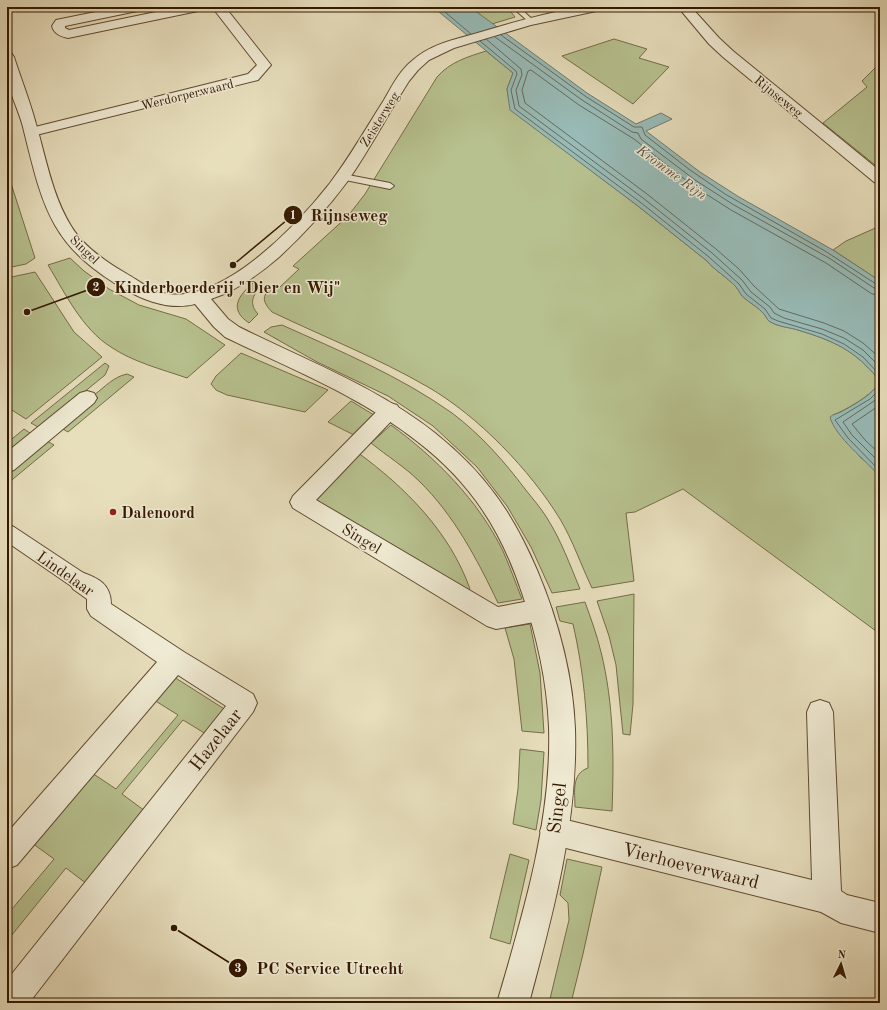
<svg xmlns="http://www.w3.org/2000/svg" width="887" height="1010" viewBox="0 0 887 1010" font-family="'Old Standard TT',serif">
<rect width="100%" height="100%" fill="#e7debc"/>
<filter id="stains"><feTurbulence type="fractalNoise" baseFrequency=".005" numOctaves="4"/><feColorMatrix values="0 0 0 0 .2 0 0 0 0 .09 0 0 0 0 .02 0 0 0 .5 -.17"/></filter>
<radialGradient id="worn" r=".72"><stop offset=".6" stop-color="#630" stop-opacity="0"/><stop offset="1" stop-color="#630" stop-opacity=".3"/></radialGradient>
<g fill="#b7c18f" stroke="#766c48">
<polygon points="470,7 507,7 515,17 492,24"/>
<polygon points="614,39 647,49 639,58 669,67 633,104 562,56"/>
<path d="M486 51 513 73 507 89 511 110 638 206 707 261C714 270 727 277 736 287 739 290 740 294 743 297 750 303 758 307 764 314 766 316 767 320 769 321 778 327 789 327 798 330 834 341 855 350 879 380L878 385C870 396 846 410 833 415L860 457 871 466 880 477V634L683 489 635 512 626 513 634 581 592 588C581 565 573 541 560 519 530 470 478 416 428 387 378 358 324 337 272 312 261 300 262 296 274 284L280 287 299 269 293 266 348 216 365 194 437 77C450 62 467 57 486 51Z"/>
<polygon points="880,63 880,169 823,123 867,87 862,81"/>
<polygon points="7,171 35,258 26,264 7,268"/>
<polygon points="880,226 880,281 833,250 846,241"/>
<path d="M70 258 84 271 109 289 139 305 186 319 225 345 187 378C161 369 133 362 111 347 82 329 65 293 48 265Z"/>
<polygon points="35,272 74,332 102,357 26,419 7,407 7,278"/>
<path d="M253 283 261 286C252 296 249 304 258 314L249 323C228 309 239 295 253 283Z"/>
<path d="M282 325C340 351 400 376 452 413 480 434 504 461 525 489 532 498 541 508 547 518 561 540 570 565 580 589L552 593 531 547 507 506 477 467 433 426 388 396 317 362 264 332 271 327Z"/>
<polygon points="241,353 328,390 305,412 227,395 216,390 211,384 216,376"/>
<polygon points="105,363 109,366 105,375 40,428 31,423"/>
<path d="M127 374 134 377 68 432 61 428 98 398 94 395C105 387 113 377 127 374Z"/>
<polygon points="351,401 374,415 354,435 328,422"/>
<path d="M391 425C436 458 478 500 503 551 510 567 516 584 522 599L498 603C477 559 454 515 419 481 405 467 387 456 371 443Z"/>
<polygon points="24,429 33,435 7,456 7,443"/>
<polygon points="47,441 54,445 7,484 7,474"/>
<path d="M357 452C405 487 450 532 470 589L465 592 313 500Z"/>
<polygon points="634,594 633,704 630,735 623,734 616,665 609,636 597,601"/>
<path d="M585 602C591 619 597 635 601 652 614 704 614 758 612 811L575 807C575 792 571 774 588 768 588 719 584 672 573 624L560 621 556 607Z"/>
<polygon points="530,624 540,673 544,733 522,731 514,659 505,628"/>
<polygon points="174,677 226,710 206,734 183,720 122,794 145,811 87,884 66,868 7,941 7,915 54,859 32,843 92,773 116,789 178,715 154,700"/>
<polygon points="520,749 544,752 541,800 536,830 513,824 518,789"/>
<polygon points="510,854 529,860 510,944 490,938"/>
<polygon points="567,859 602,867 583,954 571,1003 549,1003 569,920 568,903 560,895"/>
</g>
<path fill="#98bbb7" stroke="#707a6e" d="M433 7H470L587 93 636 124 661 113 672 119 646 131 700 172 739 197 833 250 880 281V477C867 461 835 437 830 417 833 414 837 414 841 412 852 406 878 392 879 380 855 350 834 341 798 330 788 327 778 327 769 321 767 320 766 316 764 314 758 307 750 303 743 297 740 294 739 290 736 287 727 277 714 270 707 261L638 206 510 110 507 89 513 73Z"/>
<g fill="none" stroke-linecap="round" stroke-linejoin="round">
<g stroke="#666a5c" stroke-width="1">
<polyline points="439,7 471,34"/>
<polyline points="501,35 585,96 634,127 642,127 645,135 690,170 725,194 825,251 876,284 880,284"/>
<polyline points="495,37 582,100 632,132 638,133 641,139 695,180 734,205 829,258 874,288 880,289"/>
<polyline points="486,39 521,69 522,75 516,90 519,106 643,198 712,253 742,280 751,292 770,307 774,313 784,318 822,329 844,338 863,350 880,367"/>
<polyline points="480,41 516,71 517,74 511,90 515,109 640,202 709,257 739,284 746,294 765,309 771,318 778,321 822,334 844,344 863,357 880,375"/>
<polyline points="880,295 872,294 826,263 731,210 692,185 634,139 579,105 531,70 528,71 522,90 525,103 647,194 716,249 739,269 754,286 779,309 824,323 844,331 863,343 880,358"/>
<polyline points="880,389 870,399 835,420 848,438 880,471"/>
<polyline points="880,397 843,422 852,435 880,463"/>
<polyline points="880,405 852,424 865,440 880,454"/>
</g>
<defs>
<g id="service">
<polygon points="512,7 519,7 534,21 529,22"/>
<polygon points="343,174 390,183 394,186 390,189 340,179 339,177"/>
</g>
<polygon id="pedestrian" points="7,524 14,527 88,576 91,582 88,588 81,590 74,588 7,542"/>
<g id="minor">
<path d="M120 7H144L142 10 65 26V28L69 30 180 7H204L202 10 198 11 68 38C60 36 54 34 52 26L56 20Z"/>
<polygon points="212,7 225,7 271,65 258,80 32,136 27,135 25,132 27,129 248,74 257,65"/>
<polygon points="87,391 94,393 97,398 94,403 14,470 7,472 7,452 80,393"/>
<polygon points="390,403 397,405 400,410 397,415 316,500 498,607 540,599 548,603 552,610 548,617 540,621 496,629 487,626 293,508 290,502 293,496 383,405"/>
<path d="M81 572C98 578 111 584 111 604L184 652 253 694 257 703 253 712 29 1003H7V980L226 706 178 675 17 865 7 869V833L157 662 91 616 87 609V599L73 589 69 582 73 575Z"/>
<polygon points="820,700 829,703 833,712 841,891 847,895 880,903 880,933 841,923 821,912 554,845 544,841 540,831 544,821 554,817 812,880 807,712 811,703"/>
</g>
<g id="tertiary">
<path d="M578 7H603L601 10 531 25 454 48 429 60 418 70 409 81C388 114 370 149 347 182 327 209 303 235 278 258 258 275 236 291 211 299L228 319 239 327C305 360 377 387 435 433 485 473 512 512 537 570 558 620 573 675 575 729 578 822 553 914 529 1003H497C523 914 552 820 549 727 547 681 537 636 522 593 501 530 471 483 418 442 360 396 291 369 225 337L214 327 195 304C172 310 148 302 128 291 50 247 43 208 23 127 19 111 9 92 7 77 6 70 7 61 7 53L12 54 14 57C21 79 30 101 36 124 46 158 52 195 71 226 83 246 106 262 127 274 139 281 153 292 168 294 225 302 298 224 330 183 350 157 366 128 384 100 392 86 400 70 413 60 432 43 458 39 481 32 513 22 545 14 578 7Z"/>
<polygon points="678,7 691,7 719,38 733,51 880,171 880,184 874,182 723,57 709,44"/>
</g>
</defs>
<use href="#service" stroke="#614a2f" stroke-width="2"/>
<use href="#pedestrian" stroke="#614a2f" stroke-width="2"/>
<use href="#minor" stroke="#614a2f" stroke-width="2"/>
<use href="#tertiary" stroke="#614a2f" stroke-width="2"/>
<use href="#service" fill="#efead3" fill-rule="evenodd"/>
<use href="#pedestrian" fill="#efead3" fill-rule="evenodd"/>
<use href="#minor" fill="#efead3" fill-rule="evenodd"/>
<use href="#tertiary" fill="#efead3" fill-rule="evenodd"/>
</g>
<circle fill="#8f2418" stroke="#efead3" stroke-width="1.5" cx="113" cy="512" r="4"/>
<g text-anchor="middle" stroke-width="3" stroke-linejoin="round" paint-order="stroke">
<g font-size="13" fill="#341800" stroke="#efead3">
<text transform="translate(187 94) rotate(-14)" y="5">Werdorperwaard</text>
<text transform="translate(779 96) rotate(39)" y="5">Rijnseweg</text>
<text transform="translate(379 119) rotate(-58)" y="5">Zeisterweg</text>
<text transform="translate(85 249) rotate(44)" y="5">Singel</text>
</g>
<g font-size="14" font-style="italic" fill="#575140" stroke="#efead3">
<text transform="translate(672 172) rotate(36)" y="5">Kromme Rijn</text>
</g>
<g font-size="16" font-weight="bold" fill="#341800" stroke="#efead3" text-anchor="start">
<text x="121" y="518">Dalenoord</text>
</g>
<g font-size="16" fill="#341800" stroke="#efead3">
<text transform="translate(362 538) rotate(31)" y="6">Singel</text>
<text transform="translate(66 573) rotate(35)" y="6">Lindelaar</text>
</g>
<g font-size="19" fill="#341800" stroke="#efead3">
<text transform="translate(215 739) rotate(-52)" y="7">Hazelaar</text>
<text transform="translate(556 808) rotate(-83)" y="7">Singel</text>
<text transform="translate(691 865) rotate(14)" y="7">Vierhoeverwaard</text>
</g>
</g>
<path fill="none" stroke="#341800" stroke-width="1.5" d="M233 265L293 215M27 312L96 287M174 928L238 968"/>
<g fill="#341800" stroke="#efead3" stroke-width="1.5">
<circle cx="233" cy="265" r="4"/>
<circle cx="27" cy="312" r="4"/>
<circle cx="174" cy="928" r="4"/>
<circle cx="293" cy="215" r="10"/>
<circle cx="96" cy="287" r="10"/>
<circle cx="238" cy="968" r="10"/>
</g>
<g font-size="12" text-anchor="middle" font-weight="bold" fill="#fff">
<text x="293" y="219">1</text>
<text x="96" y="291">2</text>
<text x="238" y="972">3</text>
</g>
<g font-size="17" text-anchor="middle" font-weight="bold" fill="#341800" stroke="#efead3" stroke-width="3" stroke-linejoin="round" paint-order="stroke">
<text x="349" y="221">Rijnseweg</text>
<text x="227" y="293">Kinderboerderij "Dier en Wij"</text>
<text x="330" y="974">PC Service Utrecht</text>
</g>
<rect width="887" height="1010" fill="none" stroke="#e7debc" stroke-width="24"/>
<rect x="8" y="8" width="871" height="994" fill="none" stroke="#341800" stroke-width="2"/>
<rect x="12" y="12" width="863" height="986" fill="none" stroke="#341800"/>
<g transform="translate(841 964) rotate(5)" stroke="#efead3" stroke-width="3" paint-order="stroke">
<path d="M0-3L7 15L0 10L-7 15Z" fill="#341800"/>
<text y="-6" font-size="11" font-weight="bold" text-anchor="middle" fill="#341800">N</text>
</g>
<rect width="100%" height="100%" filter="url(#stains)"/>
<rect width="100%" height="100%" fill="url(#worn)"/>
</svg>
